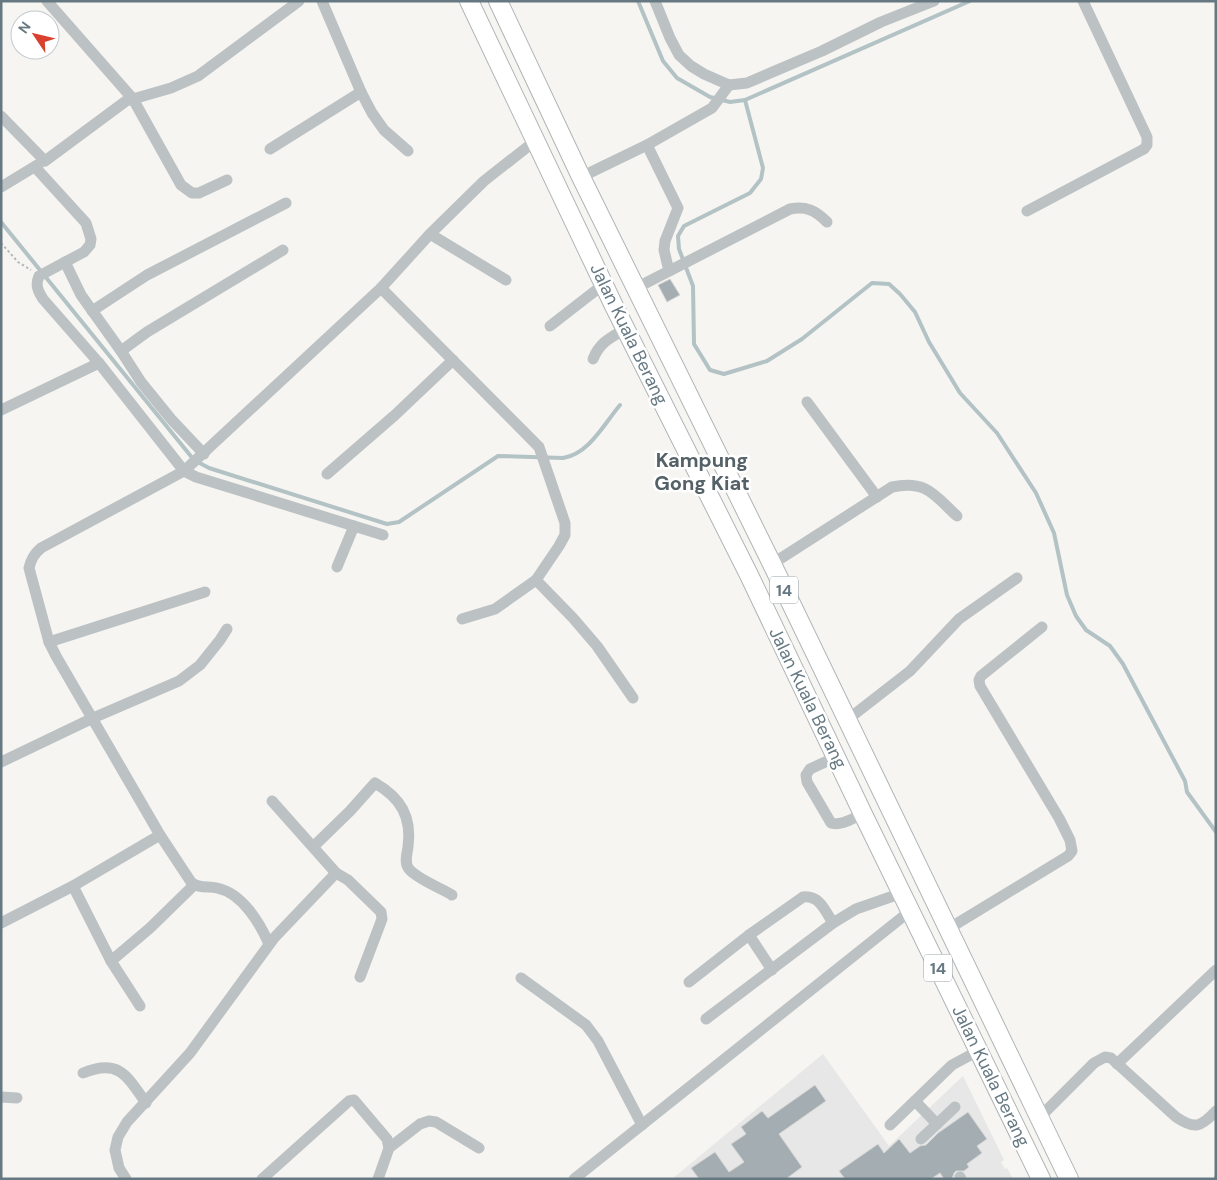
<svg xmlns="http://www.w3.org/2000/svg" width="1217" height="1180" viewBox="0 0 1217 1180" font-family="'DM Sans',sans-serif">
<rect width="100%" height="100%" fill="#f6f5f2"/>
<polygon fill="#e6e7e6" points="823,1054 889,1146 963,1076 1004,1160 1001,1162 1005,1169 1007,1168 1013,1179 672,1179"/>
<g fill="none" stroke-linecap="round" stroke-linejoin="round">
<g stroke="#b3c2c4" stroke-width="4">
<polyline points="638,1 663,61 677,78 710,97 730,102 745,100 970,1"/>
<polyline points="745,100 763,168 761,179 750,193 684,226 678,236 679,249 693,286 694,344 710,370 724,374 767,361 802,339 872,283 889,284 900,294 915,312 929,342 960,393 997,433 1036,493 1054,533 1067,595 1076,616 1086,630 1110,646 1123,664 1185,781 1187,792 1216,832"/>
<path d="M1 222 194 460 209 468 387 524 399 522 498 456 563 458C589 454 604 424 620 405"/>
<polyline points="1216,1179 1216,1177"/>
</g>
</g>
<g fill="#a4aeb2" stroke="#d7d7d5">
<polygon points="670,279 680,295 667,302 658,285"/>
<polygon points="815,1085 826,1101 779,1134 802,1167 786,1179 699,1179 691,1168 715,1152 729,1172 744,1162 731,1144 746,1134 741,1127 762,1111 768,1118"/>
<polygon points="968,1112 987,1139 977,1146 982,1153 967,1164 969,1167 964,1171 956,1171 954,1173 952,1179 944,1179 940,1173 931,1179 845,1179 839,1171 878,1144 884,1153 899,1139 910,1153 920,1146 926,1145 938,1133"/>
</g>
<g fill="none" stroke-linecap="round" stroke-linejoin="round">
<defs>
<g id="highway">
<polyline points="469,1 614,306 749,575 863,814 1041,1179"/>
<polyline points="498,1 581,177 772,564 1069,1179"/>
</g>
</defs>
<use href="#highway" stroke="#b0b5b7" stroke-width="20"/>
<polyline stroke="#b5b9bb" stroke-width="2" stroke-dasharray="2.5 2.5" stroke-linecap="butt" points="1,243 18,262 31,270"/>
<g stroke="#bcc2c4" stroke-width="11">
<polyline points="47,1 133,99 181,185 192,193 199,193 227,180"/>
<polyline points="322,1 361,92 372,113 384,130 408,151"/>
<polyline points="655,1 670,38 679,55 691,66 704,74 729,85 747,83 822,51 881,22 934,1"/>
<polyline points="1,116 45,161 126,101 171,88 198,76 299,1"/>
<polyline points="647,145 678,208 665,241 664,250 669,271"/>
<polyline points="270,149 361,92"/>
<path d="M35 167 86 223 91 239 90 245 84 252 39 276C35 285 38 291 43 299L99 363 184 471 41 548C34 554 31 559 29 568L49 642 56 656 160 835 191 882C198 889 208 886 217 888 242 893 260 923 269 944"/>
<polyline points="581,177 647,145 712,108 729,85"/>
<polyline points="1,187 39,164"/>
<polyline points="1027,211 1144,149 1147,145 1147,137 1083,1"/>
<polyline points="430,234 506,280"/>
<polyline points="65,262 81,295 121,351 141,382 171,419 204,454"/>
<polyline points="381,288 539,447 565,523 565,535 559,546 536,580 495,609 462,619"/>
<path d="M636 288 790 209C806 206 815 210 827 222"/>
<polyline points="92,311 147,275 286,203"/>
<polyline points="550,326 604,284"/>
<polyline points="121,351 147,332 283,250"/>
<path d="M593 359C600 342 610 338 625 329"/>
<polyline points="807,402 877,497"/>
<polyline points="1,410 99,363"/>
<polyline points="184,471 381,288 430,234 484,181 535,141"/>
<polyline points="184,471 196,477 383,535"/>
<polyline points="327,474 395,415 453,360"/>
<path d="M772 564 892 487C927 480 934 495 957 516"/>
<polyline points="337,567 354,526"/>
<polyline points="536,580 573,618 597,646 633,698"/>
<polyline points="49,642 205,592"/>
<polyline points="847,720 910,671 959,619 1017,578"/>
<path d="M836 757 810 769 806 775 807 782 831 823C842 826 853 818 863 814"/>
<polyline points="1,762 93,718 179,681 200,665 220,640 227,629"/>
<polyline points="272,801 336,873"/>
<path d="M313 847 350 811 375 783C401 798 412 817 408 847 407 854 404 863 409 869 417 879 441 888 452 895"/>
<polyline points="73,886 111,961 140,1006"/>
<polyline points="1,923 73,886 160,835"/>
<polyline points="948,929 1068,856 1072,851 1070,840 1059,818 980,686 979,680 981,676 1042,627"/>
<polyline points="111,961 150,928 194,885"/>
<path d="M772 970 749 935 803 897C820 895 825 911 833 923"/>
<polyline points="521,978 586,1025 598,1041 642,1125"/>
<polyline points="689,982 749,935"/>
<polyline points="706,1019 833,923 856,909 902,893"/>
<polyline points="1117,1064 1216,970"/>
<path d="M83 1073C119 1058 127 1076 146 1103"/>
<polyline points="1,1097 17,1098"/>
<polyline points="915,1101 937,1124"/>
<path d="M1040 1117 1094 1063 1105 1057 1111 1058 1176 1117C1195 1130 1201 1127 1216 1111"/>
<polyline points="890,1125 952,1065 978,1051"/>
<polyline points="921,1139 955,1107"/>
<polyline points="960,1177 961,1179"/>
<polyline points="126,1179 119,1168 115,1150 118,1137 127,1122 190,1053 274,938 336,873 348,880 381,912 382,919 360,977"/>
<polyline points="262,1179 349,1101 354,1100 387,1139 389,1148"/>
<polyline points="378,1179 389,1148 420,1124 429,1121 436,1122 479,1148"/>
<polyline points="574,1179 910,911"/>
</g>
<use href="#highway" stroke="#fff" stroke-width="18"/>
</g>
<g text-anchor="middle" stroke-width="5" stroke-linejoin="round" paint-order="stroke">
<g fill="#fff" stroke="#94a1a8" stroke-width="1">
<rect x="770" y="576.5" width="28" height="27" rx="4"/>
<rect x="924" y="954.5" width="28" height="27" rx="4"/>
</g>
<g font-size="16" font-weight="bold" fill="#667982">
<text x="784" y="596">14</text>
<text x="938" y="974">14</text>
</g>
<g font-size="18" fill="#667982" stroke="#fff">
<text transform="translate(629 334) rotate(64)" y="6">Jalan Kuala Berang</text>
<text transform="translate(808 698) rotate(64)" y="6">Jalan Kuala Berang</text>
<text transform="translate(991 1076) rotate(64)" y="6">Jalan Kuala Berang</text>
</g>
<g font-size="20" font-weight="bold" fill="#546167" stroke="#fff">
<text x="702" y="467">Kampung<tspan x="702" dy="23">Gong Kiat</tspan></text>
</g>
</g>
<rect width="1217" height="1180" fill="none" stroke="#667982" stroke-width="5"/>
<g transform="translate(35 35) rotate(305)"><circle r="24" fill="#ffffff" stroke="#c2c9cd"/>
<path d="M0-4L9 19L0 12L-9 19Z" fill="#da402e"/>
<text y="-8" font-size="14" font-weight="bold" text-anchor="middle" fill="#667982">N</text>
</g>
</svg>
